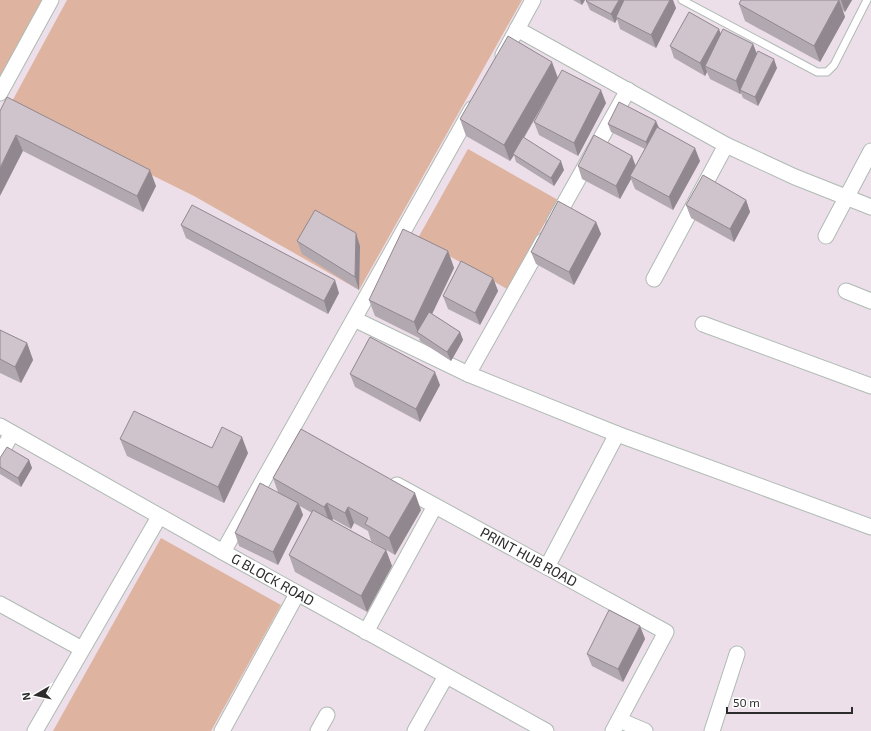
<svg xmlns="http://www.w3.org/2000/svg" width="871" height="731" viewBox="0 0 871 731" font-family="'Exo 2',sans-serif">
<rect width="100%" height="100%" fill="#ecdfe9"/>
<g fill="#deb4a0">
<polygon points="0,0 51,0 0,93"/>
<polygon points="67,0 522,0 359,290 194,196 10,105"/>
<polygon points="468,149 558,200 507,289 418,238"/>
<polygon points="161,538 281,605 211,731 53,731"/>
</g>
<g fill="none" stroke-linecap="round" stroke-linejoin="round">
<defs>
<polyline id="lane" points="682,0 817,72 827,72 834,65 867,0"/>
<g id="street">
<polyline points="517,29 726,145 795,177 871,207"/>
<polyline points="503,55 533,0"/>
<polyline points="0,93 51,0"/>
<polyline points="554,222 628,90"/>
<polyline points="826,236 871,151"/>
<polyline points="654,279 726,145"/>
<polyline points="846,291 871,301"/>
<polyline points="354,319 468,374 617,434 871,527"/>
<polyline points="703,324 871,386"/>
<polyline points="468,374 543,241"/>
<path id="s1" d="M0 426 223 552 546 731"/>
<polyline points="0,455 12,433"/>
<path id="s2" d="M397 485 666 632 613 731"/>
<polyline points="223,552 472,109"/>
<polyline points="547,567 617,434"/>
<polyline points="0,604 82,649"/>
<polyline points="366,632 435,506"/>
<polyline points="619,720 645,731"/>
<polyline points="35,731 159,517"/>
<polyline points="222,731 297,594"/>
<polyline points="318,731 327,715"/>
<polyline points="415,731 446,676"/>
<polyline points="712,731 737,654"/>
</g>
</defs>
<use href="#lane" stroke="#afbbb4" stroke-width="9"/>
<use href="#street" stroke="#afbbb4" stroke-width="17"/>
<use href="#lane" stroke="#fff" stroke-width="7"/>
<use href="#street" stroke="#fff" stroke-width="15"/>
</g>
<g fill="#b2a8af">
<polygon points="573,0 585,0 582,5"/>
<polygon points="741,0 852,0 845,12 843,10 845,17 820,62 745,21 739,4"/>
<polygon points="586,1 676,8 656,48 620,29 617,19 615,23 590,10"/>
<polygon points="721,34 753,44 757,54 777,68 758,106 743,98 741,93 740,94 710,79 707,72 705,76 674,58 670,46"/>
<polygon points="558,77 606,103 578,156 539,135 534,122 549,94 524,138 564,170 554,186 516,162 514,155 510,161 466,136 460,119"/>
<polygon points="0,111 156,186 143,212 23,151"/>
<polygon points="608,124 659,128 700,161 673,210 635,189 631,179 620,199 582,179 578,166 632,156 636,166 645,149 611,132"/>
<polygon points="746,200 750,212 734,242 691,218 686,205"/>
<polygon points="596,222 601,234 574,285 536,264 531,252"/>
<polygon points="181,225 339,293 328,314 186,238"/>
<polygon points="297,241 360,246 359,290 302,254"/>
<polygon points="448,251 454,268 432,314 460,332 463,340 451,361 420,341 419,338 375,316 369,300"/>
<polygon points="493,278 498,291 480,325 448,309 443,296"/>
<polygon points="0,330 27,343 33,360 21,383 0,373"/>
<polygon points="350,374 440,385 420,422 355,387"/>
<polygon points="120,439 248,453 224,503 127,456"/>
<polygon points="0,458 29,460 32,468 21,487 0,474"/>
<polygon points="273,478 421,510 395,555 371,541 368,531 354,523 351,529 333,519 332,520 386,550 392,566 367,612 295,572 289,555 312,513 300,506 303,515 278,565 239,546 235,533 278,492"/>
<polygon points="640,626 645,639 623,682 592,666 587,654"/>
</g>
<g fill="#91888f">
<polygon points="580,0 585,0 582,5"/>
<polygon points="619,0 626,0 616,17 617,19 615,23 611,14"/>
<polygon points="670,0 673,0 676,8 656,48 651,35"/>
<polygon points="839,0 845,17 820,62 814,46"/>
<polygon points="841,0 852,0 845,12"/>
<polygon points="719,29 724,42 705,66 707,72 705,76 700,63"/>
<polygon points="753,44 758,57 740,90 741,93 740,94 736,81"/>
<polygon points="774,59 777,68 758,106 755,97"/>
<polygon points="552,62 558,78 514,154 513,154 514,155 510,161 504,145"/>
<polygon points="601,90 606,103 578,156 574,143"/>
<polygon points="656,121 660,130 649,151 646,142"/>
<polygon points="16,135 23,151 0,196 0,168"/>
<polygon points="695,148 700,161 673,210 669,197"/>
<polygon points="632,156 636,168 630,176 631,179 620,199 616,186"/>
<polygon points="561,161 564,170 554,186 551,178"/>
<polygon points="150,170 156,186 143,212 137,196"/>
<polygon points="746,200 750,212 734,242 730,229"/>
<polygon points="596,222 601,234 574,285 569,272"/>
<polygon points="356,233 360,246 359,290 355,277"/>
<polygon points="448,251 454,268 422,335 418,333 414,322"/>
<polygon points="493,278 498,291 480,325 475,313"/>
<polygon points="335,280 339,293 328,314 324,301"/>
<polygon points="460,332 463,340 451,361 447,352"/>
<polygon points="27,343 33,360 21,383 15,367"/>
<polygon points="435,372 440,385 420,422 416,409"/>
<polygon points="242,437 248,453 224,503 218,487"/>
<polygon points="29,460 32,468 21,487 18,478"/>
<polygon points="415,493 421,510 395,555 389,538"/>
<polygon points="298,503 303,515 278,565 273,552"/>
<polygon points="327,503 333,519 330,524 324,507"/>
<polygon points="348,507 354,523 351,529 345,513"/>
<polygon points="386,550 392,566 367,612 361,596"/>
<polygon points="640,626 645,639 623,682 618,669"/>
</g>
<g fill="#cfc3cc" stroke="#91888f">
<polygon points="587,0 619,0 611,14 586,1"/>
<polygon points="624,0 670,0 651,35 616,17"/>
<polygon points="741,0 839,0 814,46 739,4"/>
<polygon points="689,12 719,29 700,63 670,46"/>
<polygon points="723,29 753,44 736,81 705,66"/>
<polygon points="508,36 552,62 504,145 460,119"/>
<polygon points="758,51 774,59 755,97 740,90"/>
<polygon points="562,70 601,90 574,143 534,122"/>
<polygon points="7,97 150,170 137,196 16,135 0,168 0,111"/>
<polygon points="619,102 656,121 646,142 608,124"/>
<polygon points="657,127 695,148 669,197 630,176"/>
<polygon points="594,135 632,156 616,186 578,166"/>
<polygon points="523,137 561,161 551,178 513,154"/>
<polygon points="703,175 746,200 730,229 686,205"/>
<polygon points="558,201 596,222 569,272 531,252"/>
<polygon points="192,205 335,280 324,301 181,225"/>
<polygon points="315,210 356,233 355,277 297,241"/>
<polygon points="403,229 448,251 414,322 369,300"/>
<polygon points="461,261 493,278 475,313 443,296"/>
<polygon points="429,312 460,332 447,352 417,332"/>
<polygon points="0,330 27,343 15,367 0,359"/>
<polygon points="370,337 435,372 416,409 350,374"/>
<polygon points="134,411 212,448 222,427 242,437 218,487 120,439"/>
<polygon points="301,429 415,493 389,538 365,524 368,518 348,507 345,513 327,503 324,507 273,478"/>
<polygon points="7,447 29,460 18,478 0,467 0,458"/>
<polygon points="260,483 298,503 273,552 235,533"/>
<polygon points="313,510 386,550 361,596 289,555"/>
<polygon points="609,610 640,626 618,669 587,654"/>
</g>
<g text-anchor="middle" stroke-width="3.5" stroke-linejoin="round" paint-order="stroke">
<g font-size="14" fill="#2c2c2c" stroke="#fff">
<text dy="5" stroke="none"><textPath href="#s2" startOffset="150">PRINT HUB ROAD</textPath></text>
<text dy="5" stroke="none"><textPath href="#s1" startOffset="313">G BLOCK ROAD</textPath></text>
</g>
</g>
<g transform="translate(36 695) rotate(261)" stroke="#ffffff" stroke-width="3" paint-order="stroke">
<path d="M0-3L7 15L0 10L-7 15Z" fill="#2c2c2c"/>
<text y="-6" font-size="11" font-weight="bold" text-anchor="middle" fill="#2c2c2c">N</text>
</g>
<path d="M727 707v6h125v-6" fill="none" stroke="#2c2c2c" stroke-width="2"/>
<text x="733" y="707" font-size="12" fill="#2c2c2c" stroke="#ffffff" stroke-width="3" paint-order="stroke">50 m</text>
</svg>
